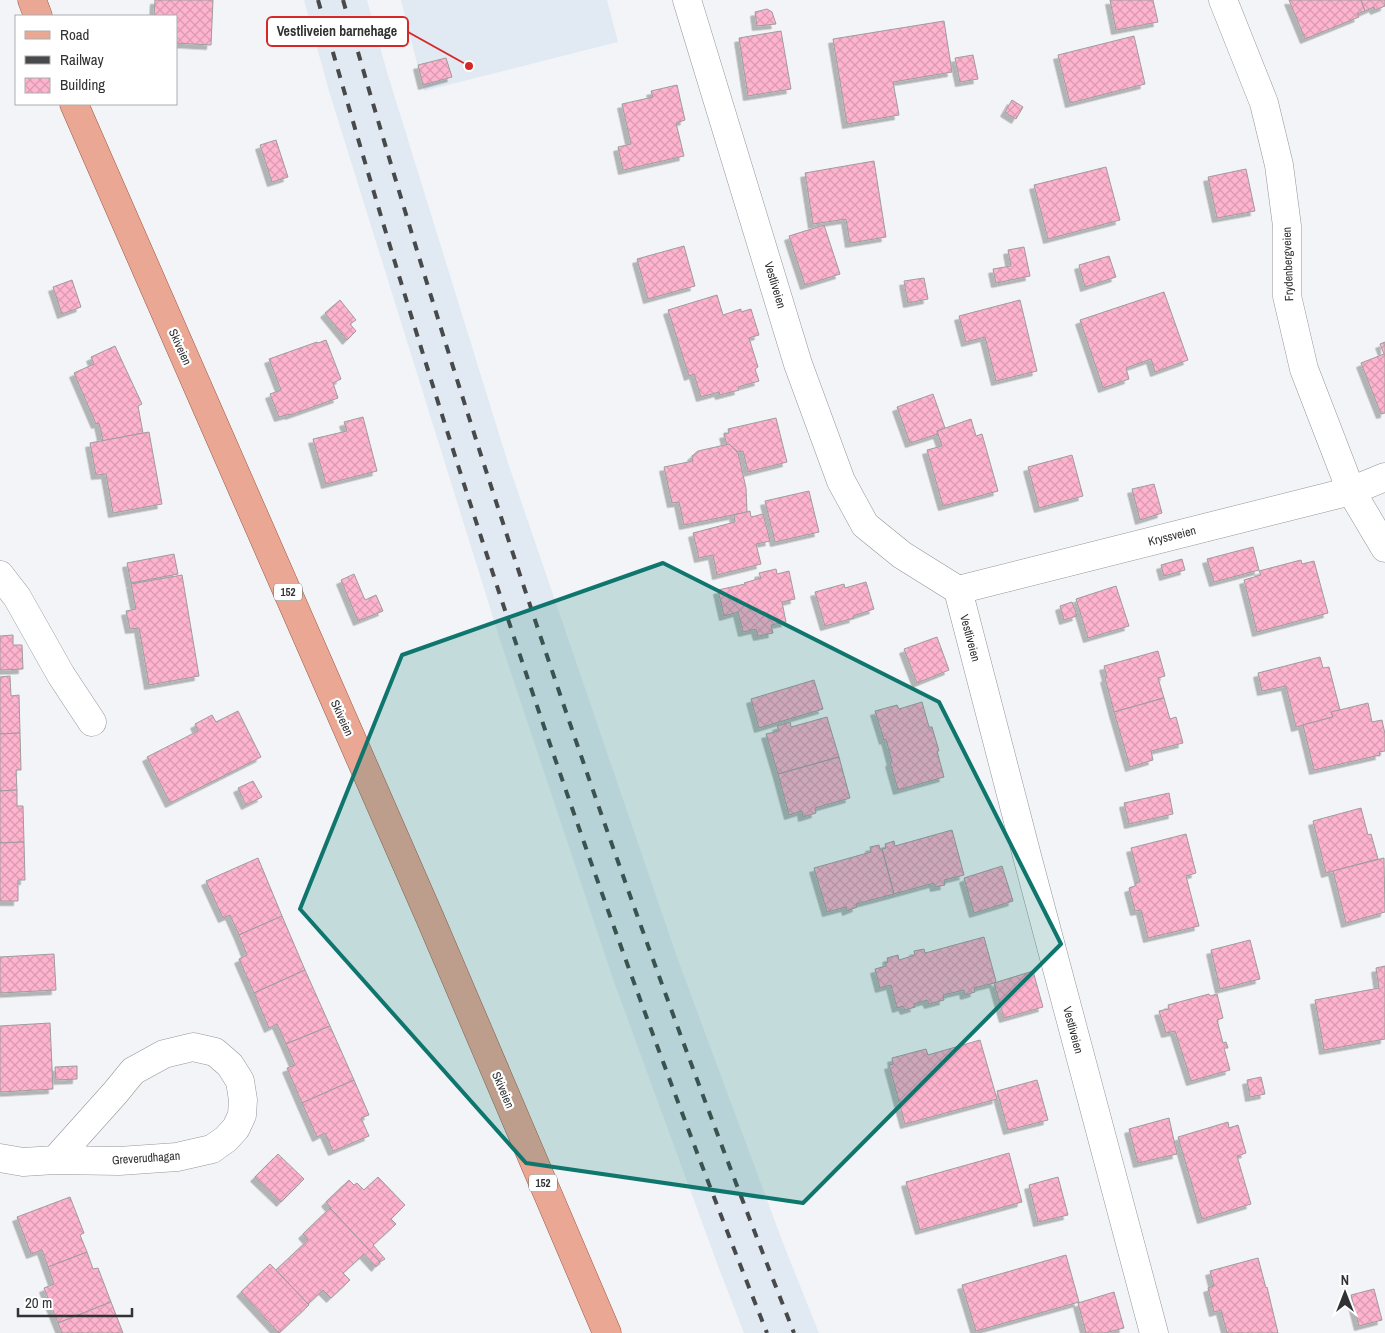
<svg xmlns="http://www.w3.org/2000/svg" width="1385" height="1333" viewBox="0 0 1385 1333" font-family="'Archivo Narrow',sans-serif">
<defs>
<pattern id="building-cross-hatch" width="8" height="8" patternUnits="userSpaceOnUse" patternTransform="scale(1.25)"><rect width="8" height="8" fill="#feb3ce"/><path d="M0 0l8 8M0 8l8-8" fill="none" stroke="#da9ab1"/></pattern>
<filter id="shadow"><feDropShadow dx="-4.5" dy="4.5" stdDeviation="0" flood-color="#0004"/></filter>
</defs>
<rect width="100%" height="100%" fill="#f2f4f7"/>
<g fill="#e1eaf2">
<polygon points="304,0 367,0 387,72 508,463 677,957 783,1243 819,1333 744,1333 718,1266 614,982 501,643 329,91"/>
<polygon points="401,0 607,0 618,42 424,91"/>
</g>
<g fill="url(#building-cross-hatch)" stroke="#a09c9d" filter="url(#shadow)">
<polygon points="155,0 213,0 211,45 176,43 176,16 154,16"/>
<polygon points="1110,0 1153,0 1158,22 1116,30"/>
<polygon points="1289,0 1361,0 1365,11 1357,14 1359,17 1305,39"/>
<polygon points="1361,0 1385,0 1385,6 1375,10 1374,7 1365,11"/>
<polygon points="767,9 772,12 776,24 757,26 755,12"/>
<polygon points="944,21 952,72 893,82 899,115 847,124 833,39"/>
<polygon points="781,31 791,89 748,96 739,38"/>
<polygon points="1134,36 1145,84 1070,103 1058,55"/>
<polygon points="973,55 978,79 960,82 955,58"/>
<polygon points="446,58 452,77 423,85 418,65"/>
<polygon points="677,85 685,120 676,123 684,156 623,170 618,147 631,144 622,104 653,97 651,91"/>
<polygon points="1012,100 1023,107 1016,119 1005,112"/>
<polygon points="276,140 288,177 272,182 260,145"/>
<polygon points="874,161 886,237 850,243 846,219 813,224 805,173"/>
<polygon points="1106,167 1120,220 1048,239 1034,185"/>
<polygon points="1246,169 1255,211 1217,218 1208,177"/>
<polygon points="824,225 840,274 805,285 789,236"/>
<polygon points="684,246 695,286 648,299 637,259"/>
<polygon points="1024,247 1030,276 996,283 993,269 1011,266 1008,250"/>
<polygon points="1109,256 1116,277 1085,287 1079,265"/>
<polygon points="924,278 928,299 908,303 904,281"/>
<polygon points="72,280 81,307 62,314 53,287"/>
<polygon points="1164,292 1188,360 1155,372 1151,359 1126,368 1129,379 1103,388 1080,320"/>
<polygon points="717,295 723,315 741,309 741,312 751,309 759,335 749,338 758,367 755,369 759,381 738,387 739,390 720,395 719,392 701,397 694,374 689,376 668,310"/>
<polygon points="340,300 356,320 350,324 356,331 347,340 325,313"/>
<polygon points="1020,300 1037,371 996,381 985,337 966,342 959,316"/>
<polygon points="326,340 341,379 333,383 338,398 290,415 290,414 279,417 270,394 281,390 269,359 317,342 318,343"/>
<polygon points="1385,342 1385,413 1381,414 1361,363 1384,354 1380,344"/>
<polygon points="115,346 142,404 138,406 143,433 103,441 99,423 96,424 74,373 94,364 91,357"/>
<polygon points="933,394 945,428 937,431 938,434 910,443 897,407"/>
<polygon points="363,417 377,471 326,484 313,439 347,431 344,422"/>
<polygon points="776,418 787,462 748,472 743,451 738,452 729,444 727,445 724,434 729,433 728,429"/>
<polygon points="971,419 976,436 982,434 998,491 943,506 927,450 942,446 937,431"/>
<polygon points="149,432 162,504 113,513 106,474 96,475 90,443"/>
<polygon points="729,444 738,453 746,488 747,512 684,525 679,502 672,503 664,467 693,461 692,456 698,451"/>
<polygon points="1072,455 1083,496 1039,508 1028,467"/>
<polygon points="1154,484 1162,513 1140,520 1132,489"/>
<polygon points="809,491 819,532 775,542 765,501"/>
<polygon points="750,511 751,517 763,514 770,541 756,544 761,564 717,575 713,555 699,558 693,533 735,522 734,515"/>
<polygon points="1253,547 1259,570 1214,582 1207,559"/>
<polygon points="174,554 178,574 131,583 127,563"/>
<polygon points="1182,559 1185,570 1164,576 1161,565"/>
<polygon points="1301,560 1302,564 1314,561 1328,613 1257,632 1244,580 1261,575 1259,571"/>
<polygon points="776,569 777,574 789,571 795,599 782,602 786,622 771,625 773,633 758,636 756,629 743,632 738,612 724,616 718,590 745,584 744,583 761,578 759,573"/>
<polygon points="354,574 365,600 376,595 383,611 358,621 341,580"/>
<polygon points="182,575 199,676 149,685 139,628 130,629 126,611 136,609 131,584"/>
<polygon points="866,582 874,609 853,616 854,618 825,626 815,592 844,584 845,588"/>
<polygon points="1116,586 1129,626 1088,638 1076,599"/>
<polygon points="1072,602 1077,616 1064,620 1060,606"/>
<polygon points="13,635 13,645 22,645 23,669 0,670 0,636"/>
<polygon points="937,637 949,670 917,683 904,649"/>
<polygon points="1158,651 1165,676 1158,678 1164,698 1114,712 1105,678 1107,677 1104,666"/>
<polygon points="1320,657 1323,668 1329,667 1340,710 1331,712 1333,717 1296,727 1286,686 1262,691 1258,673"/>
<polygon points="10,676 11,696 19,695 20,733 0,734 0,677"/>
<polygon points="814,680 823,709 759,728 751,699"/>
<polygon points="1164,698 1170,719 1176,717 1183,743 1151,751 1153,760 1130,767 1114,712"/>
<polygon points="922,702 929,727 932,727 939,751 937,751 944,777 898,790 890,762 892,762 886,739 884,740 875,711 897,705 899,709"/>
<polygon points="1368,703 1372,722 1382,720 1385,734 1385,751 1379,752 1380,755 1314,770 1303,725 1333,717 1331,712"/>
<polygon points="238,711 261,757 170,803 147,757 198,731 195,724 212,715 216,722"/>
<polygon points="827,717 839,757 778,774 766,734 779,731 777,726 790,722 791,727"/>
<polygon points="20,733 21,770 16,770 17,790 0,791 0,734"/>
<polygon points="839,757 850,798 815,808 816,813 803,817 802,811 789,815 778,774"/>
<polygon points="253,781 262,797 246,805 238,788"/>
<polygon points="17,790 17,806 23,806 24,842 0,843 0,791"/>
<polygon points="1169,793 1173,814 1129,824 1124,803"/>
<polygon points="1361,808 1368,835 1371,834 1378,859 1326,873 1313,821"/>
<polygon points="952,830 964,875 944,880 945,885 935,887 934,883 894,894 882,849 886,848 885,844 894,841 895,846"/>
<polygon points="1186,834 1196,873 1186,876 1199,926 1148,938 1141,910 1135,911 1129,888 1135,886 1135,883 1140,882 1131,848"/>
<polygon points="24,842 25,880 18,880 18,901 0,901 0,843"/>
<polygon points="879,845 880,849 882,849 894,894 856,904 857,907 847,911 846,907 827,912 814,868 871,852 870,847"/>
<polygon points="258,858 282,916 239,935 230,915 223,918 206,881"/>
<polygon points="1384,858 1385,912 1346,923 1333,871"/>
<polygon points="1002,866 1013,901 974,913 964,878"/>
<polygon points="282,916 305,970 254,993 239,959 247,955 239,935"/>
<polygon points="984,937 996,981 994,983 974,988 975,992 965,995 964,990 943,995 944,1000 929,1004 927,1000 914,1004 915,1007 905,1010 903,1006 897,1008 891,985 880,988 875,969 886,966 885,963 888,962 887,958 898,955 899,960 915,955 914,951 924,949 925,953"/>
<polygon points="1250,940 1260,979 1220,989 1211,950"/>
<polygon points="54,954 56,990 0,993 0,957"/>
<polygon points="1385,966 1385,1039 1324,1050 1315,1000 1379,988 1376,968"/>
<polygon points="305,970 330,1026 286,1044 277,1024 269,1028 254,993"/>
<polygon points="1033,971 1043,1007 1004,1018 994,983"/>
<polygon points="1209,994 1210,996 1217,994 1223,1018 1217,1020 1223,1043 1226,1042 1228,1048 1224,1048 1230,1070 1191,1081 1175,1031 1166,1033 1159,1011 1169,1009 1168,1005"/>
<polygon points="50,1023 53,1089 0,1092 0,1026"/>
<polygon points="330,1026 354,1080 302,1103 287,1068 295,1065 286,1044"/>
<polygon points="980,1040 997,1099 905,1124 889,1065 893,1064 892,1058 926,1049 928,1055"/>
<polygon points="77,1066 77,1079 56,1080 55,1067"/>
<polygon points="1261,1077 1265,1094 1250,1097 1247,1080"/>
<polygon points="354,1080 369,1115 361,1118 369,1136 333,1151 325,1133 317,1137 302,1103"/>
<polygon points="1037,1080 1048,1120 1008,1130 997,1091"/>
<polygon points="1169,1118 1177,1154 1138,1163 1129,1129"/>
<polygon points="1228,1122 1229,1128 1238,1125 1246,1153 1237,1156 1251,1204 1202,1219 1178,1137"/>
<polygon points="1009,1153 1022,1202 920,1230 906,1182"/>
<polygon points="278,1154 304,1179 281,1202 255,1177"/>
<polygon points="378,1177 405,1205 391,1219 396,1224 373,1245 385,1259 380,1262 330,1208 331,1208 326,1202 349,1180 354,1185 357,1183 364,1190"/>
<polygon points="1058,1177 1068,1215 1038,1222 1029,1185"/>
<polygon points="70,1197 84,1233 80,1235 87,1252 48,1267 42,1250 31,1254 17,1217"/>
<polygon points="330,1208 380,1262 376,1267 364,1254 343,1273 350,1280 331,1298 323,1290 308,1304 276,1270 308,1240 303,1234"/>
<polygon points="87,1252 93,1269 98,1268 111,1302 58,1323 44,1288 54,1284 48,1267"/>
<polygon points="1066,1255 1079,1302 976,1331 962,1285"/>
<polygon points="1258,1258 1266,1288 1267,1287 1278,1333 1227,1333 1221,1310 1214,1312 1208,1288 1214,1286 1210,1271"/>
<polygon points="270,1264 309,1305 279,1333 241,1292"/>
<polygon points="1374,1289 1382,1320 1359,1326 1351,1295"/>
<polygon points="1114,1292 1124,1328 1104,1333 1086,1333 1078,1303"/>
<polygon points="111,1302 123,1333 62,1333 58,1323"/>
</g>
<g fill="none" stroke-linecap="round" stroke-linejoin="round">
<defs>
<g id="minor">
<polyline points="687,0 798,364 841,481 865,525 902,555 958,590 1027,856 1154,1333"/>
<polyline points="1223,0 1264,103 1279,165 1287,226 1287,296 1304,369 1351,491 1385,548"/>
<polyline points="0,575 17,597 61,675 92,722"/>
<polyline points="958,590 1351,491 1385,477"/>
<polyline points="0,1158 23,1162 55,1160 119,1161 177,1157 212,1149 226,1139 236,1128 242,1115 243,1100 240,1081 230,1065 215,1052 193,1047 164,1054 133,1071 115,1093 55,1160"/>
</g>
<g id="major">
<polyline points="32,0 38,16"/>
<polyline points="74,104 430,918 607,1333"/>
</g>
</defs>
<use href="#minor" stroke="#949699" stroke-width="29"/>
<use href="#major" stroke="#9f5843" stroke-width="29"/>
<use href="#minor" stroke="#fff" stroke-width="28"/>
<use href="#major" stroke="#e9a794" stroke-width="28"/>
<g stroke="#48494a" stroke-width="4" stroke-dasharray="9 9" stroke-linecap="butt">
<path d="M318 0C446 451 594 897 767 1333"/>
<path d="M343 0C472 451 622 896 794 1333"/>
</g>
</g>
<path fill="#0f766e" fill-opacity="0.2" stroke="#0f766e" stroke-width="4" stroke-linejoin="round" d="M663 563 939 702 1061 944 803 1203 526 1163 300 909 402 655Z"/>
<g text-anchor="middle" stroke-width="4.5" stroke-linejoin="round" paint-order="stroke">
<g fill="#fff" stroke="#6f7070" stroke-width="1">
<rect x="274" y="583.5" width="28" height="17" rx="4"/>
<rect x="529" y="1174.5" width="28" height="17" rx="4"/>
</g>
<g font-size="11" font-weight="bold" fill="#313233">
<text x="288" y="596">152</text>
<text x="543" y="1187">152</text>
</g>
<g font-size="12" fill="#313233" stroke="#fff">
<text transform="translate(1288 264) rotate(-92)" y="4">Frydenbergveien</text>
<text transform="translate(775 285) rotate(73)" y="4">Vestliveien</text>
<text transform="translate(180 347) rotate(66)" y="4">Skiveien</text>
<text transform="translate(1172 536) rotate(-14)" y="4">Kryssveien</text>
<text transform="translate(970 638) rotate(75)" y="4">Vestliveien</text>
<text transform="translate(342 718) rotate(66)" y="4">Skiveien</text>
<text transform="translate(1073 1030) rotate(75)" y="4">Vestliveien</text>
<text transform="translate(503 1090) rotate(67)" y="4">Skiveien</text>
<text transform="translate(146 1158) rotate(-4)" y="4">Greverudhagan</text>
</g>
</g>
<path fill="none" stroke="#d62828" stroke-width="2" d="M469 66L408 32"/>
<circle fill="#d62828" stroke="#fff" stroke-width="2" cx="469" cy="66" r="5"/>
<rect fill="#fff" stroke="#d62828" stroke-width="2" x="267" y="17" width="141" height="29" rx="5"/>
<g font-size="14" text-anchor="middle" font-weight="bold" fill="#313233">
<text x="337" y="36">Vestliveien barnehage</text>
</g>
<rect x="15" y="15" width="162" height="90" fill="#ffffff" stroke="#adadad"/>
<rect x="25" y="31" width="25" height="8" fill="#e9a794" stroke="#adadad"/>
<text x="60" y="40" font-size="15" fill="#313233">Road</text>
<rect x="25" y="56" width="25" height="8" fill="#48494a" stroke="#adadad"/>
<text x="60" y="65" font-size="15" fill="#313233">Railway</text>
<rect x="25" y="78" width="25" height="15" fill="url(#building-cross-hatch)" stroke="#adadad"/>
<text x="60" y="90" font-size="15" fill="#313233">Building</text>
<g transform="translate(1345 1293)" stroke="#ffffff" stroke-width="4" paint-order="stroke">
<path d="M0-4L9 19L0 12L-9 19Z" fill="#313233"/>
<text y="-8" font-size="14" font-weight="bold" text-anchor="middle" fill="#313233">N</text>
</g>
<path d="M18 1308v8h114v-8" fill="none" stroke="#313233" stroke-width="2.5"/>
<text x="25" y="1308" font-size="15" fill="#313233" stroke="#ffffff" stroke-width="4" paint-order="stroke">20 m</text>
</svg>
